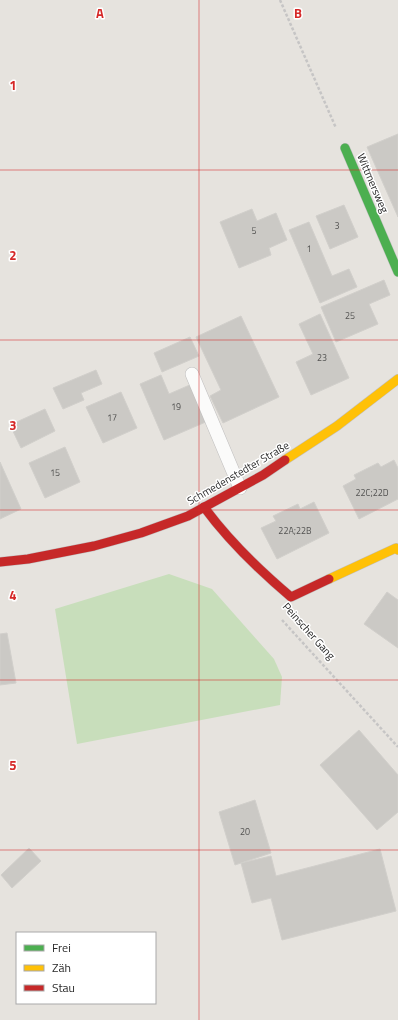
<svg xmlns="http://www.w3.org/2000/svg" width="398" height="1020" viewBox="0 0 398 1020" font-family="'Titillium Web',sans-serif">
<rect width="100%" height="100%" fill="#e6e3de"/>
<polygon fill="#c8debb" points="169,574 212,589 274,659 282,677 280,705 77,744 55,609"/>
<g fill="#cbc9c5" stroke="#d1cfcb">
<polygon points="398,134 398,217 367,147"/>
<polygon points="344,205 358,237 330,249 316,216"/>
<polygon points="252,209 257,221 276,213 287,240 269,248 271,255 239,268 220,222"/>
<polygon points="309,222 332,276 349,269 357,287 320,303 289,230"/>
<polygon points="384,280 390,295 369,304 378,324 336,342 321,307"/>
<polygon points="320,314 349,378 311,395 296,362 313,354 299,324"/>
<polygon points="241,316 279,397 223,423 210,396 221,390 196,337"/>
<polygon points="190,337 199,356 162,372 154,353"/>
<polygon points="96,370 102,384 81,393 84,400 63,409 53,388"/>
<polygon points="161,375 169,394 192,384 208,421 164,440 140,384"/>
<polygon points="121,392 137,428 103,443 86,407"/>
<polygon points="45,409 55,431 21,448 10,425"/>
<polygon points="65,447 80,482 45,498 29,463"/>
<polygon points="394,460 398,468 398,499 359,519 343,486 356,479 354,475 378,463 381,467"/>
<polygon points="0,462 21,509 0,519"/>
<polygon points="314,502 329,533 277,559 261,528 276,521 273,516 298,504 300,509"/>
<polygon points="387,592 398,600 398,648 364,624"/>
<polygon points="7,633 16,683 0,685 0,634"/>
<polygon points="359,730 398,775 398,812 377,830 320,765"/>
<polygon points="255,800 271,853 235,865 219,812"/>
<polygon points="29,848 41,861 12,888 1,875"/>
<polygon points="380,849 396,911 282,940 271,898 252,903 241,863 271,856 276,876"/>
</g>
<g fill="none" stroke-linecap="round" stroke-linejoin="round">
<defs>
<polyline id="lane" points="192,374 240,488"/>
<polyline id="fast" points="345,148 398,272"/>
<g id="slow">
<polyline points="285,460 337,426 398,379"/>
<polyline points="329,579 396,548 398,550"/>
</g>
<g id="jam">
<path d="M204 507C229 541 259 570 291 597L329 579"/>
<polyline points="0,562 28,559 94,546 141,533 188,516 263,475 285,460"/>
</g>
</defs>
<use href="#lane" stroke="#c0bfbf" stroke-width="14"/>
<use href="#fast" stroke="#c0bfbf" stroke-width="10"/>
<use href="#slow" stroke="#c0bfbf" stroke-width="10"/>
<use href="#jam" stroke="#c0bfbf" stroke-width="10"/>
<g stroke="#c6c5c5" stroke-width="2.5" stroke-dasharray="3 2" stroke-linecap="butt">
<polyline points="280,0 336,128"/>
<polyline points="282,620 398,747"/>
</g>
<use href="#lane" stroke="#fbfbfa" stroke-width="13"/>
<use href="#fast" stroke="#4caf50" stroke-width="9"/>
<use href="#slow" stroke="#ffc107" stroke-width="9"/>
<use href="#jam" stroke="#c62828" stroke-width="9"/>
</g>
<path fill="none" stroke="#d62828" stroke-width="1" stroke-opacity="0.55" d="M199 0V1020M0 170H398M0 340H398M0 510H398M0 680H398M0 850H398"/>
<g text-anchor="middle" stroke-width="3" stroke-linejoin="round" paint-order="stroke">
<g font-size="9" fill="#525251">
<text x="337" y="229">3</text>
<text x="254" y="234">5</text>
<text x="309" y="252">1</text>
<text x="350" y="319">25</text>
<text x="322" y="361">23</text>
<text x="176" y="410">19</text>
<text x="112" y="421">17</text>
<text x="55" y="476">15</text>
<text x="372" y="496">22C;22D</text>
<text x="295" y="534">22A;22B</text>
<text x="245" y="835">20</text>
</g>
<g font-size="11" fill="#282828" stroke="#fff">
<text transform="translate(373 183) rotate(67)" y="4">Wittmersweg</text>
<text transform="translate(238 473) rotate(-30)" y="4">Schmedenstedter Straße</text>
<text transform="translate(309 631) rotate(48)" y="4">Peinscher Gang</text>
</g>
</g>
<g font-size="13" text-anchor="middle" font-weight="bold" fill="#d62828" stroke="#fff" stroke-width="3" stroke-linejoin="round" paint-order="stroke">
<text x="100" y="18">A</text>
<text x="298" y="18">B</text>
<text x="13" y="90">1</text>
<text x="13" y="260">2</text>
<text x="13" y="430">3</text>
<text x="13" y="600">4</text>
<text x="13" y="770">5</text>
</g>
<rect x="16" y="932" width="140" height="72" fill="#ffffff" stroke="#a9a9a9"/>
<rect x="24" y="945" width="20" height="6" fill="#4caf50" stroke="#a9a9a9"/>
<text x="52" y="952" font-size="12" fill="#282828">Frei</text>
<rect x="24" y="965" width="20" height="6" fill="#ffc107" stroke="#a9a9a9"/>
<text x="52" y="972" font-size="12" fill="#282828">Zäh</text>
<rect x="24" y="985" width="20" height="6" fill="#c62828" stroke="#a9a9a9"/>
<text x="52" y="992" font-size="12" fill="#282828">Stau</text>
</svg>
